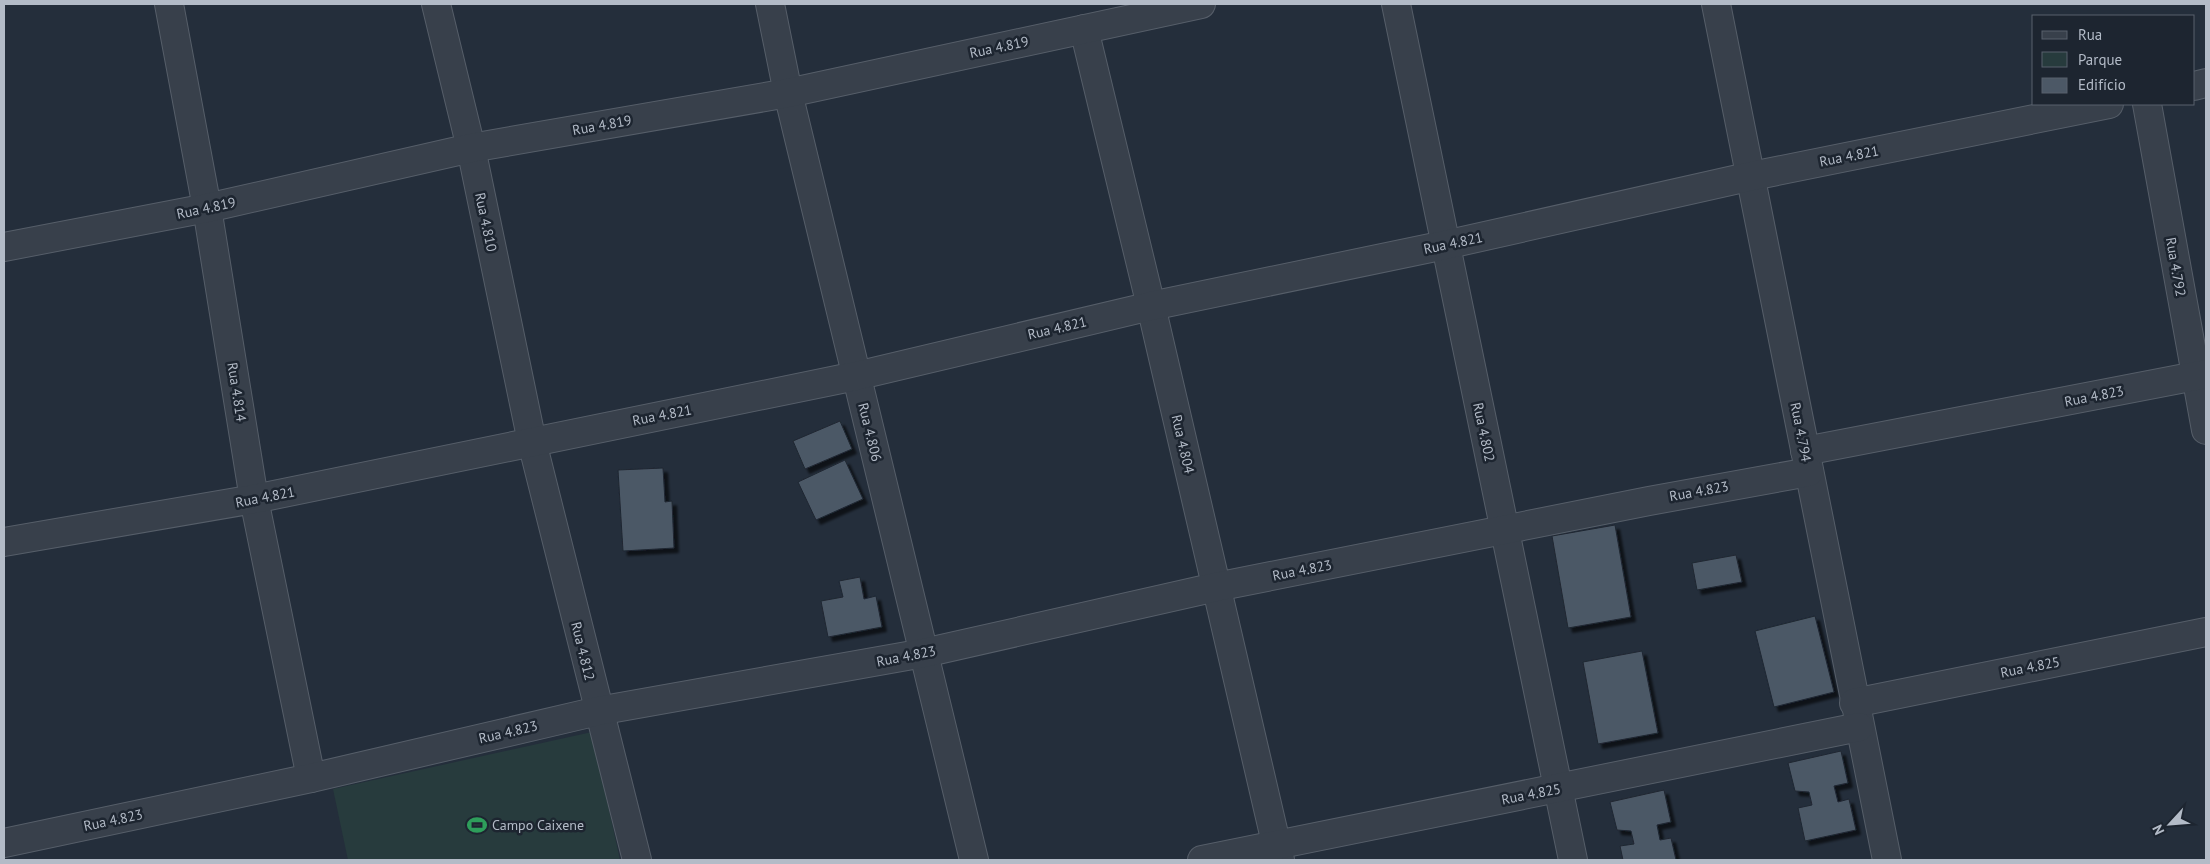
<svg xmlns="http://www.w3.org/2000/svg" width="2210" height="864" viewBox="0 0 2210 864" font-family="'PT Sans',sans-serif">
<defs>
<filter id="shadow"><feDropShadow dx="4.5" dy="4.5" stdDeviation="1" flood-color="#0009"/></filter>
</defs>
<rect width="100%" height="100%" fill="#242e3b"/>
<polygon fill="#273b3d" points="592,732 620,860 348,860 333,789"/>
<g fill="#4c5866" stroke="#1f2732" filter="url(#shadow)">
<polygon points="840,421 852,449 805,469 793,441"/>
<polygon points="845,460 863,499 816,520 798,482"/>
<polygon points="663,468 665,502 672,501 674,548 623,551 618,470"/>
<polygon points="1615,525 1631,617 1568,628 1552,536"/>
<polygon points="1736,555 1742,582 1697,590 1692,563"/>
<polygon points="860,577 864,599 876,596 882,627 828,637 821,601 843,597 839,581"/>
<polygon points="1815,616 1834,692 1774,707 1755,631"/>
<polygon points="1642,651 1658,733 1598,744 1583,662"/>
<polygon points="1841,751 1848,783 1834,786 1838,802 1849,799 1856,830 1805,841 1798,808 1812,805 1809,792 1795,791 1788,763"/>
<polygon points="1664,790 1671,822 1657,825 1660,840 1671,838 1676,860 1623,860 1620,846 1634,844 1631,831 1617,830 1610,802"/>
</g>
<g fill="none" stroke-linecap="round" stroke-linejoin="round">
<defs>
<g id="minor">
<polyline points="169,4 207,208 254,499 311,778"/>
<polyline points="436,4 471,148 532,442 637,860"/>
<polyline points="770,4 788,93 974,860"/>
<polyline points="1396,4 1573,860"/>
<path d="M1716 4C1775 289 1828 575 1887 860"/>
<polyline points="1084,29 1151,306 1280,860"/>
<polyline points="2194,86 2206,83"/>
<polyline points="2147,104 2206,430"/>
<polyline points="4,247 207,208 471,148 788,93 1201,4"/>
<polyline points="1805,451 2206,374"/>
<polyline points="4,542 254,499 856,376 1151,306 1445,245 1752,176 2109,104"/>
<polyline points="1854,703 2206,632"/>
<polyline points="4,843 311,778 598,711 924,653 1216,587 1649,501 1809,472"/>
<polyline points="1202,860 1859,727"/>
</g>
</defs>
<use href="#minor" stroke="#565e69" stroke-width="30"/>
<use href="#minor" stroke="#38404b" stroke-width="28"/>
</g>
<defs>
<symbol id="stadium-bare" viewBox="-9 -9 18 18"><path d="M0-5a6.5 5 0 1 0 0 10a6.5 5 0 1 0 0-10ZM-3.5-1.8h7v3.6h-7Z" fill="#2e9e5b" stroke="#1d2530" stroke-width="2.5" paint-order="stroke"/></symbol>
</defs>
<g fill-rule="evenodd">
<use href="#stadium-bare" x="463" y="811" width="28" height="28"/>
</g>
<g text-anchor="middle" stroke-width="5" stroke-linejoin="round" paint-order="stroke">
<g font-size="14" fill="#b3bbc7" stroke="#1d2530">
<text transform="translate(999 47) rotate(-12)" y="5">Rua 4.819</text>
<text transform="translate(602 125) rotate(-10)" y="5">Rua 4.819</text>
<text transform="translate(1849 156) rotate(-11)" y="5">Rua 4.821</text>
<text transform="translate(206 208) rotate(-12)" y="5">Rua 4.819</text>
<text transform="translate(486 222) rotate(78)" y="5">Rua 4.810</text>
<text transform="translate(1453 243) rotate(-12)" y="5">Rua 4.821</text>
<text transform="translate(2176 267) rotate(80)" y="5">Rua 4.792</text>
<text transform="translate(1057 328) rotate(-13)" y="5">Rua 4.821</text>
<text transform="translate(237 392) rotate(81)" y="5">Rua 4.814</text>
<text transform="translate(2094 396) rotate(-11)" y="5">Rua 4.823</text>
<text transform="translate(662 415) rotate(-11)" y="5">Rua 4.821</text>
<text transform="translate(870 432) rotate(76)" y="5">Rua 4.806</text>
<text transform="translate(1484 432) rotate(78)" y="5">Rua 4.802</text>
<text transform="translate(1801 432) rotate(79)" y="5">Rua 4.794</text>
<text transform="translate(1183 444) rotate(77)" y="5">Rua 4.804</text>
<text transform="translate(1699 491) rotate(-10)" y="5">Rua 4.823</text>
<text transform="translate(265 497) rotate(-11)" y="5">Rua 4.821</text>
<text transform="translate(1302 570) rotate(-11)" y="5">Rua 4.823</text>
<text transform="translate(583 651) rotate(76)" y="5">Rua 4.812</text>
<text transform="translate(906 656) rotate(-11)" y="5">Rua 4.823</text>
<text transform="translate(2030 667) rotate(-11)" y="5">Rua 4.825</text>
<text transform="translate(508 732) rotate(-13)" y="5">Rua 4.823</text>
<text transform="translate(1531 794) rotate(-11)" y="5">Rua 4.825</text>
<text transform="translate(113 820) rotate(-12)" y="5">Rua 4.823</text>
</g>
<g font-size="14" fill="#b3bbc7" stroke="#1d2530" text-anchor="start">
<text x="492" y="830">Campo Caixene</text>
</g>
</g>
<rect width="2210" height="864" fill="none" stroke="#b3bbc7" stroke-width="10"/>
<rect x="2032" y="15" width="162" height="90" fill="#1d2530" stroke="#59616c"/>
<rect x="2042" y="31" width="25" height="8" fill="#38404b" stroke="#59616c"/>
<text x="2078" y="40" font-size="15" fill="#b3bbc7">Rua</text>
<rect x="2042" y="52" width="25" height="15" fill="#273b3d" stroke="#59616c"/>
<text x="2078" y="65" font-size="15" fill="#b3bbc7">Parque</text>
<rect x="2042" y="78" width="25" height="15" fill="#4c5866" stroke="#59616c"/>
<text x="2078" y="90" font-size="15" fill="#b3bbc7">Edifício</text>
<g transform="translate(2170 824) rotate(244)" stroke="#1d2530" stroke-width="4" paint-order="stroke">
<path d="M0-4L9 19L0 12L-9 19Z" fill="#b3bbc7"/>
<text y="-8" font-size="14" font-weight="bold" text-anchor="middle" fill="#b3bbc7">N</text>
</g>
</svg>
